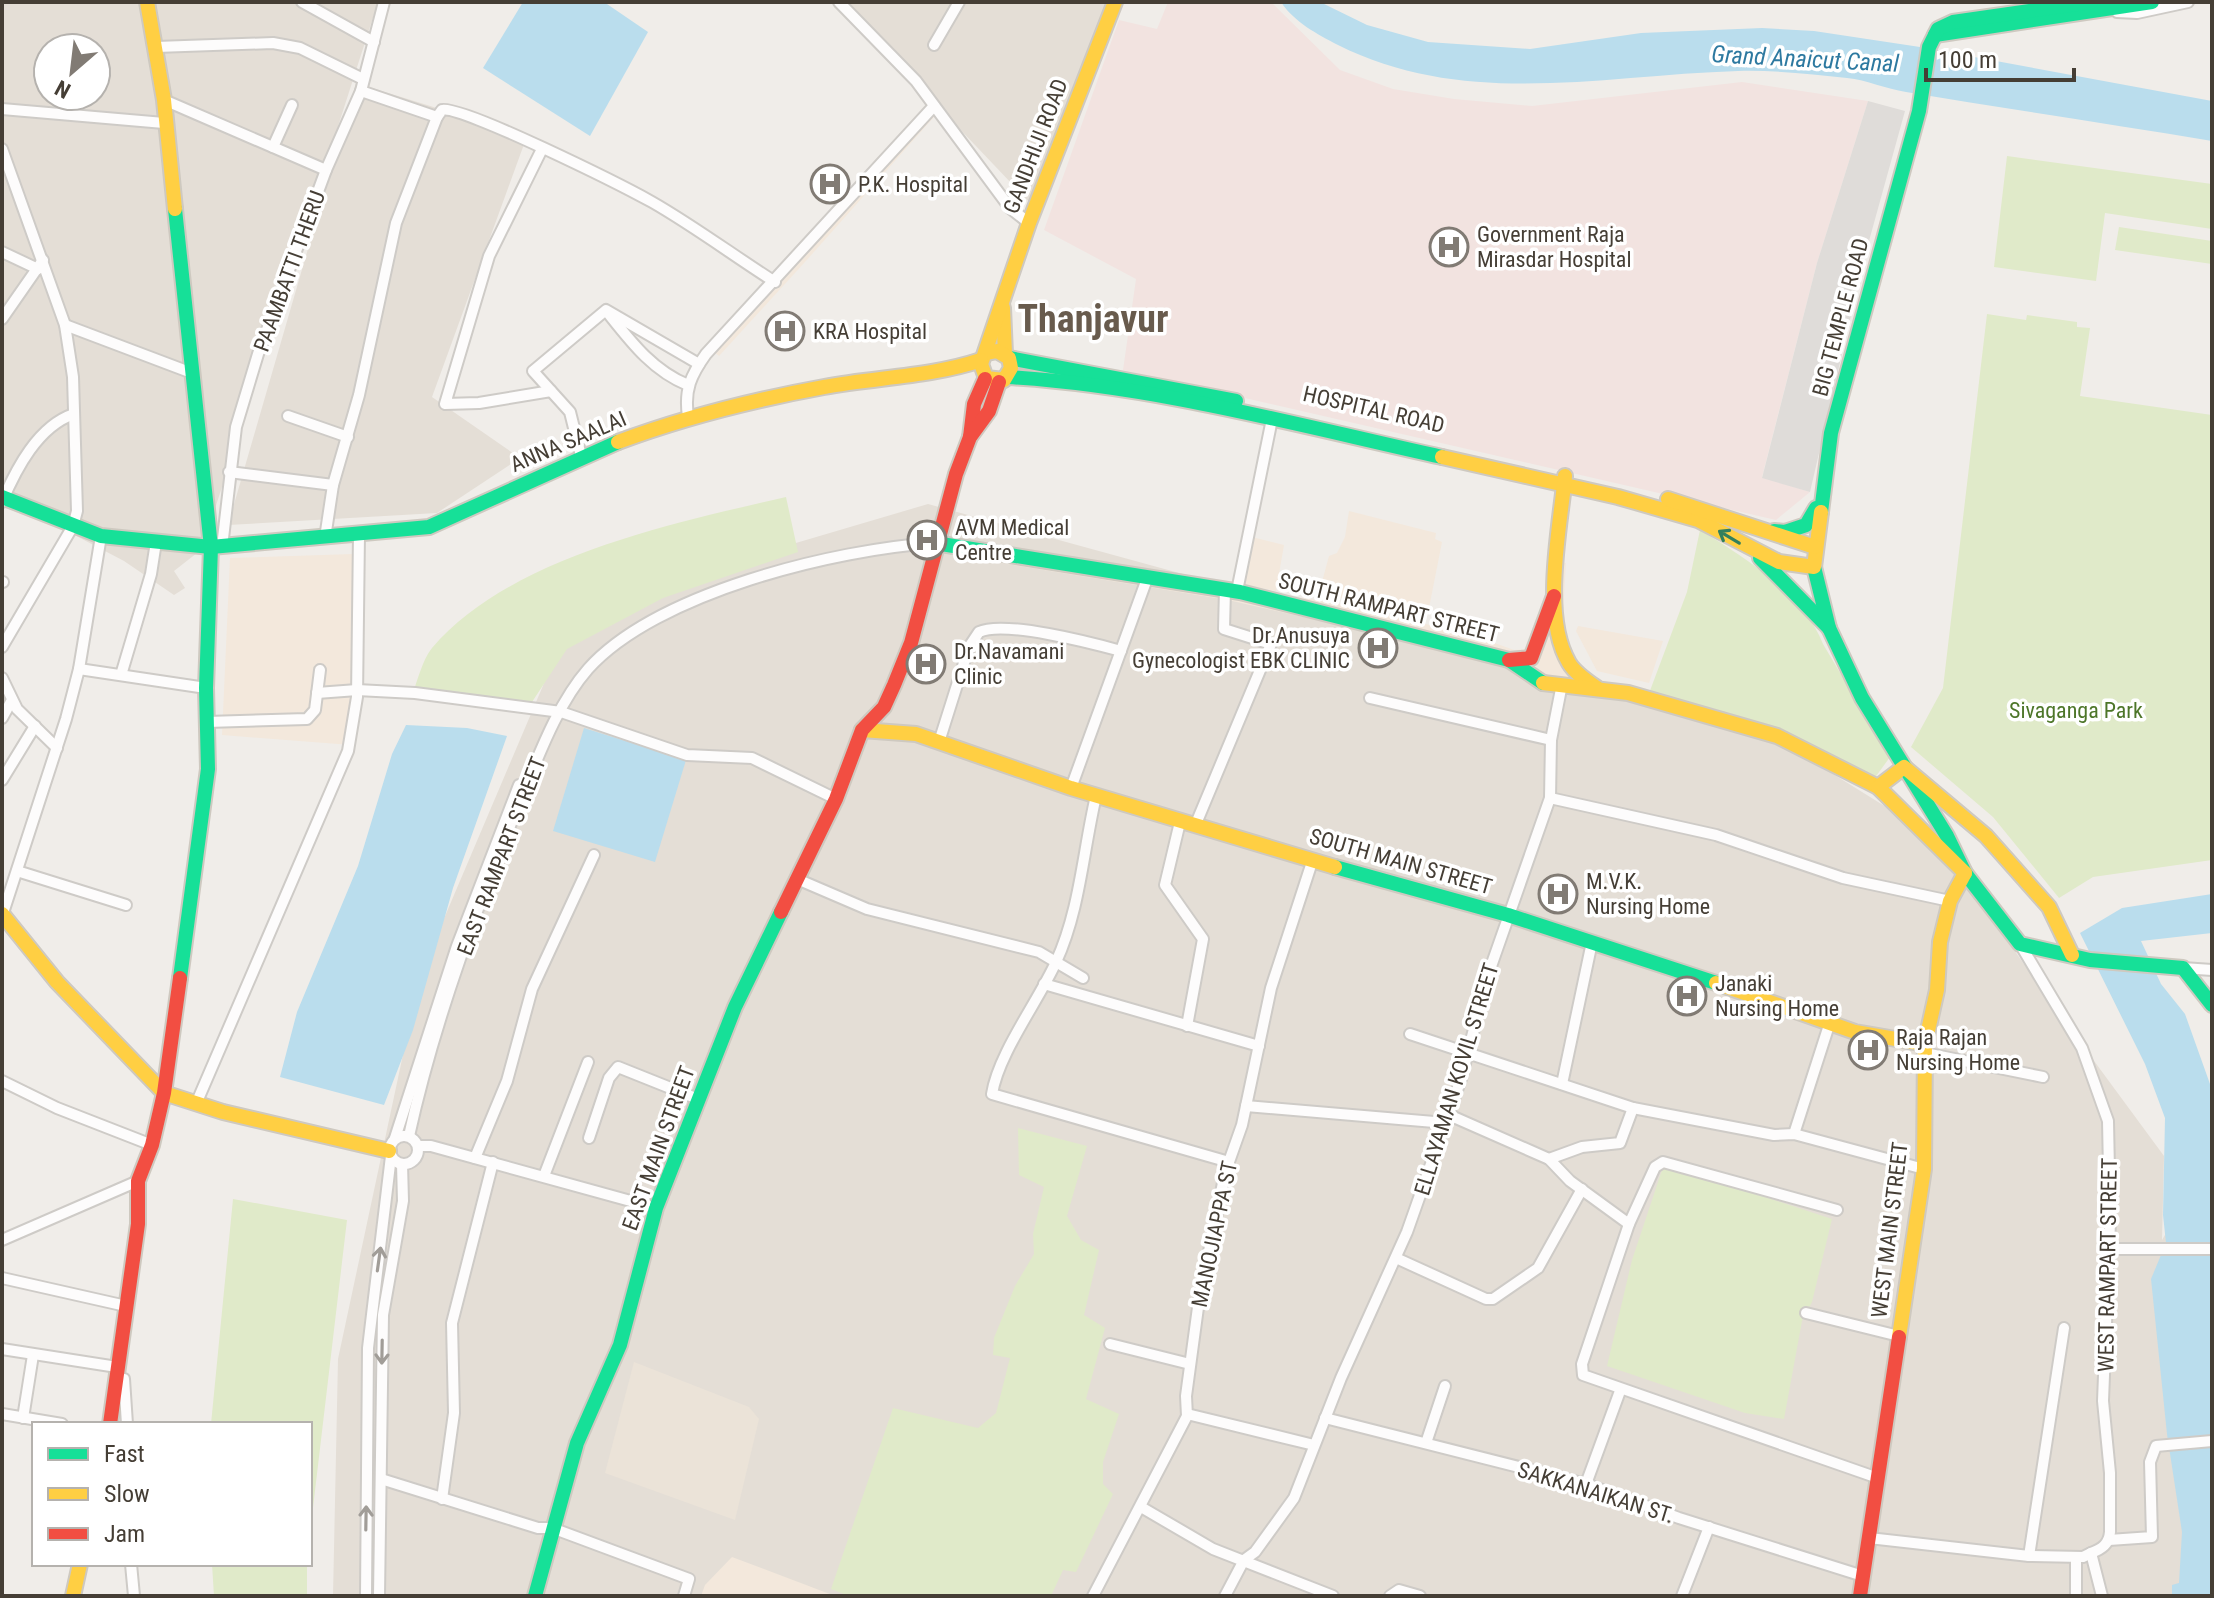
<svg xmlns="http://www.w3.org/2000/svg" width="2214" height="1598" viewBox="0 0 2214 1598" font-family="'Roboto Condensed',sans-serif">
<rect width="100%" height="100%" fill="#f0ede9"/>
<g fill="#e4ded6" fill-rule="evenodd">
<path d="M2 2H378L202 549 174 571 185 588 174 595 124 561 2 497ZM48 48H96V96H48Z"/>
<polygon points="839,2 1107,2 1030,203"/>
<polygon points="356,83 527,136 432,397 520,458 437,513 228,525"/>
<polygon points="928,504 1772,736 1936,838 2047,997 2164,1156 2162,1240 2212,1155 2212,1596 333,1596 338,1359 420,975 576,608"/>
</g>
<g fill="#f3e8dc">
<polygon points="926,105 934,117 805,262 719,356 706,345"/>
<polygon points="1349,511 1436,533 1435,539 1442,542 1427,618 1319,593 1329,556 1337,553 1345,537"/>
<polygon points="1252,537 1284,545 1276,591 1241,584"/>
<polygon points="961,542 1358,607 1478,637 1514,650 1530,649 1540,641 1553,562 1566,563 1563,615 1570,658 1602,682 1643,691 1536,678 1510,664 1228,600 958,556"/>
<polygon points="353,554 351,745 222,735 230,558"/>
<polygon points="1578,626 1663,641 1649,683 1597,671 1576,631"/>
<polygon points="732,1557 835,1596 701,1596 705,1585"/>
</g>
<polygon fill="#ebe3d8" points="634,1362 749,1407 759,1419 735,1520 605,1473"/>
<polygon fill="#f2e3e0" points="1168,2 1271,2 1340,70 1393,89 1454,99 1532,106 1742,82 1868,101 1817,263 1762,477 1810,492 1776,520 1123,370 1136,279 1044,230 1119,20 1157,29"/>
<g fill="#e0eac9">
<polygon points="2007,156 2212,184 2212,229 2105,213 2096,281 1994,267"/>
<polygon points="2119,227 2212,241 2212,264 2115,250"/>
<polygon points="1987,314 2026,320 2027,315 2077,322 2077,327 2090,328 2080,396 2212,415 2212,860 2093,877 2059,898 1993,817 1911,747 1943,688"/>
<path d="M786 497 798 552 663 598 567 649 530 705 411 698C417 683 422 660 432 648 509 557 674 523 786 497Z"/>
<path d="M1700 530C1744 557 1804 594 1823 644L1890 757 1874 779 1648 696 1687 592Z"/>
<polygon points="1018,1128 1087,1146 1067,1216 1081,1240 1099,1250 1084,1315 1105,1328 1086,1399 1119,1414 1103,1462 1103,1484 1113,1494 1076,1572 1063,1570 1051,1596 849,1596 831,1589 893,1408 978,1428 996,1413 1010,1358 993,1355 994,1338 1015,1286 1034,1254 1033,1234 1044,1187 1019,1175"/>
<polygon points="1664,1164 1832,1219 1812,1302 1802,1321 1784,1419 1745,1413 1607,1366 1632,1260"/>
<polygon points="233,1199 347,1220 310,1533 310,1424 211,1424"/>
<polygon points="212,1564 307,1564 307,1596 214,1596"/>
</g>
<polygon fill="#dfdcd9" points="1868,101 1905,111 1864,259 1810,492 1762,478 1817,263"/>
<g fill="#badded">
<polygon points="523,2 604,2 648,32 590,136 483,68"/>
<path d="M1281 2H1320L1367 25 1428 42 1530 49 1641 33 1762 28 1814 31 1920 47 2212 101V141C2110 124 2008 109 1906 92 1886 89 1867 80 1847 78 1812 74 1773 70 1738 71 1602 75 1466 109 1338 45 1317 34 1294 22 1281 2Z"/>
<polygon points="406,725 467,728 507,736 453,888 413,1030 384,1105 280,1077 297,1012 358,866 392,754"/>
<polygon points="584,728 686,760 655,862 553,831"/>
<polygon points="2212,894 2212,933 2141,941 2161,984 2185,1014 2210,1084 2212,1110 2212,1596 2172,1596 2172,1585 2179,1583 2182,1532 2167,1434 2151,1279 2166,1243 2163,1215 2165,1118 2145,1064 2080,933 2122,908"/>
</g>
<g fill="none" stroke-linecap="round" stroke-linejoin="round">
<defs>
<g id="street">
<polyline points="302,2 374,42"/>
<polyline points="839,2 916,81 1010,208 1029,223"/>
<polyline points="2117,12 2137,13 2188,2"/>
<polyline points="934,45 959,2"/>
<polyline points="156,47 273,43 300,48 363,79"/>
<path d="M361 91 437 117 442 110C460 104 625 187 652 202 694 226 734 256 775 282"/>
<polyline points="164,100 326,170"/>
<polyline points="2,109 164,123"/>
<polyline points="273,147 292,105"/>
<polyline points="2,149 65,325 73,377 77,511 73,526 2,647"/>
<polyline points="542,149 489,256 445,404 479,403 551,391"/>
<polyline points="2,252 38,269"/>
<path d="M608 313C631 342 653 371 688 385"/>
<polyline points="2,319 43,260"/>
<polyline points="65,325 192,373"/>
<polyline points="288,416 348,437"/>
<path d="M688 416C684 390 691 375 706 354L934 106"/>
<polyline points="581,456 570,412 533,371 606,310 699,364"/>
<polyline points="229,472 333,485 359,395 396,223 437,117"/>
<path d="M2 502C16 469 38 426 74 414"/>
<polyline points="325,538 333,485"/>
<polyline points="222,547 236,427 258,354 326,170 361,91 384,2"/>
<polyline points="2,582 3,582"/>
<polyline points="1237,591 1272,419"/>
<polyline points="79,669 206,688"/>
<polyline points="121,675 151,574 156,542"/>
<polyline points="2,678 17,709 57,748"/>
<polyline points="317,693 357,690 415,693 561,712 687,755 752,758 836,799"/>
<polyline points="1370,698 1551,740"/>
<polyline points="2,718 12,700"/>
<polyline points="207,722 307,719 315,710 320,670"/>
<path d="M939 742 969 647 979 632C1004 620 1092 643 1121 651"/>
<polyline points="2,780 35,726"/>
<polyline points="1071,788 1148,576"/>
<path d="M1096 796C1083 851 1080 910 1056 962 1039 1000 998 1054 992 1094L1229 1162"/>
<polyline points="1550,798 1551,740 1561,689"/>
<polyline points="1180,822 1165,885 1203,939 1187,1026"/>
<polyline points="1195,826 1271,644 1224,629 1225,589"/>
<polyline points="17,871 126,905"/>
<polyline points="797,879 867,909 1039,952 1083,978"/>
<polyline points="2,916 66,719 79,669 101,536"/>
<path d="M2020 944 2082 1048 2108 1121 2110 1222 2103 1401 2110 1473V1532C2109 1544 2102 1549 2091 1553L2102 1596"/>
<polyline points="2183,968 2212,970"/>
<polyline points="1044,984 1259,1046"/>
<polyline points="1410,1034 1633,1108 1774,1135 1794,1134 1924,1169"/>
<polyline points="1925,1053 2043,1077"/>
<polyline points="2,1081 57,1108 152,1145"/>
<polyline points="1562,1084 1592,942"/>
<polyline points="196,1104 348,751 357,697 359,534"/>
<polyline points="1246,1106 1446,1123"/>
<polyline points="1449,1115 1549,1159 1570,1181 1629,1224 1582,1364 1583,1375 1878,1478"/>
<polyline points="1794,1134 1830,1022"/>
<circle cx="404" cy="1150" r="14"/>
<path d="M409 1136C435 1017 480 899 526 786 542 747 560 701 588 669 656 593 835 549 935 543"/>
<polyline points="395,1138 457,946 519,785"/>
<polyline points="589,1138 609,1078 618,1067 698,1099"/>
<polyline points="418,1146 431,1146 656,1208"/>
<polyline points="475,1158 507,1081 532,989 594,855"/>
<polyline points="1549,1159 1582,1147 1620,1143 1633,1108"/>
<polyline points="544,1176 588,1062"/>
<polyline points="1629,1224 1655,1167 1663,1162 1837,1210"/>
<polyline points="2,1240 138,1181"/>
<polyline points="2110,1249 2212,1249"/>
<polyline points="1396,1258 1486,1299 1493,1299 1538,1268 1582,1189"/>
<polyline points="2,1278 126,1306"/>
<polyline points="1806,1313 1899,1336"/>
<polyline points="1110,1344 1190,1364"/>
<polyline points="2,1349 117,1367"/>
<polyline points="116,1378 124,1379 127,1424"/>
<polyline points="2,1414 62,1424"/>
<polyline points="1187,1414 1314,1445"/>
<polyline points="23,1418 33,1355"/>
<polyline points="1325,1418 1586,1484 1679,1518 1863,1576"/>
<polyline points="1426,1443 1445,1386"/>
<polyline points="381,1479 538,1528 552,1528 689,1579 684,1596"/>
<polyline points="1586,1484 1620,1391"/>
<polyline points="442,1499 454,1413 452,1323 493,1162"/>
<polyline points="1141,1507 1213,1549 1333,1596"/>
<polyline points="1869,1538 2029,1556 2083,1557 2091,1553"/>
<polyline points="2109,1540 2152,1537 2150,1462 2156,1446 2212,1441"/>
<polyline points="2029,1556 2064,1328"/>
<polyline points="2076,1557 2076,1596"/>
<polyline points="131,1564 134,1596"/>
<polyline points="366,1596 368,1348 391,1156"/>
<polyline points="379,1596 383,1315 403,1201 402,1164"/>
<polyline points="1093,1596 1187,1416 1186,1396 1199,1300 1225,1173 1242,1125 1271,988 1313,859"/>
<polyline points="1225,1596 1244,1560 1255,1552 1294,1498 1341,1378 1407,1232 1461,1079 1488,975 1550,798 1716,835 1843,878 1950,901"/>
<polyline points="1390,1596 1399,1590 1420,1596"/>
<polyline points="1682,1596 1709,1527"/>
</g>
<g id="fast">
<polyline points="1935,35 2152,2"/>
<polyline points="175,209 211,547 206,688 208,769 180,978"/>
<polyline points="1009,358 1236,401"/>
<path d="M1008 377C1152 385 1301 426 1442 457"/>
<polyline points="2,497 101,536 211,547 429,527 618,442"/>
<polyline points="1821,512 1831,433 1919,111 1929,47 1938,29 1953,22 2091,2"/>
<polyline points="1774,531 1785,532 1806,525 1816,508"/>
<polyline points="935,543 1240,592 1509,660 1543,683"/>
<polyline points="1760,558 1829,628"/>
<polyline points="1814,567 1829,628 1862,698 1947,836 1965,873 2020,944 2090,960 2183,968 2212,1005"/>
<polyline points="1335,867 1508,915 1716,983"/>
<polyline points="535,1596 577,1443 620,1345 656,1208 735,1007 781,912"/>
</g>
<g id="slow">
<polyline points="147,2 164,100 175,209"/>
<polyline points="1003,308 1005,354"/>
<polyline points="987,353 997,351 1009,358 1011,368 1004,380 986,378 981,364 1029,223 1115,2"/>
<path d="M618 442C685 417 753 400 824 387 877 377 930 377 981 360"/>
<polyline points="1442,457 1618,497 1698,520 1779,562 1814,567 1821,512"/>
<path d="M1565 476C1560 528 1541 616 1569 663 1575 673 1587 681 1597 688"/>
<polyline points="1668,499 1815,547"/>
<polyline points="1543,683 1628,693 1777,736 1878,787 1965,873"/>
<polyline points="862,730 916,734 1071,788 1335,867"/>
<polyline points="1878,787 1904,767 1986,836 2049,907 2072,955"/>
<polyline points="2,914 57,982 164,1093 223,1112 389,1151"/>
<polyline points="1716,983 1855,1032 1925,1044"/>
<polyline points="1899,1337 1924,1169 1925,1044 1937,990 1940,942 1950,901 1965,873"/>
<polyline points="73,1596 80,1564"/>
</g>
<g id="jam">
<polyline points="970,437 974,404 985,379"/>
<polyline points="1509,660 1531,658 1554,596"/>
<polyline points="781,912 836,799 862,730 884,707 894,685 911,643 956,474 970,437 989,411 999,382"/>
<polyline points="110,1424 138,1224 138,1181 152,1145 164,1093 180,978"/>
<polyline points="1860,1596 1899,1337"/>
</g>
</defs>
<use href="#street" stroke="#cecbc7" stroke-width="14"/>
<use href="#fast" stroke="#cec9c0" stroke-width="18"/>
<use href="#slow" stroke="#cec9c0" stroke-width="18"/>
<use href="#jam" stroke="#cec9c0" stroke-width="18"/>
<use href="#street" stroke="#fdfcfc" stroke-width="10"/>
<use href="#fast" stroke="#16e098" stroke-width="14"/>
<use href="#slow" stroke="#ffcf43" stroke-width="14"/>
<use href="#jam" stroke="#f24e42" stroke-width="14"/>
</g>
<defs><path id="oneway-shaft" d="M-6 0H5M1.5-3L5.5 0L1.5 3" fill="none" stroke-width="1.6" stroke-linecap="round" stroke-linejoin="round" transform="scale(2)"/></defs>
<use stroke="#327f5d" href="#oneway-shaft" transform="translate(1729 537) rotate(-149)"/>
<g stroke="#a19d98">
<use href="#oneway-shaft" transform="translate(379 1259) rotate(-82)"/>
<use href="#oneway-shaft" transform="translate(382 1352) rotate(91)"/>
<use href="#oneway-shaft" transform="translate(366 1518) rotate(-89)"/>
</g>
<defs>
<symbol id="hospital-ring" viewBox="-11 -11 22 22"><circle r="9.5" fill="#fff" stroke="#817b74" stroke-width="1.5"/><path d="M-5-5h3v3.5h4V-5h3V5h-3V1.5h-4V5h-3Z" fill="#817b74"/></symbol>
</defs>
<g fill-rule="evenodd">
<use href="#hospital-ring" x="808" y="162" width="44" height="44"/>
<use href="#hospital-ring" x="1427" y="225" width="44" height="44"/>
<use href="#hospital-ring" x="763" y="309" width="44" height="44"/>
<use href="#hospital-ring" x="905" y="518" width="44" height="44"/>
<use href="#hospital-ring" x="1356" y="626" width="44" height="44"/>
<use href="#hospital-ring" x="904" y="642" width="44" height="44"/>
<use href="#hospital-ring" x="1536" y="872" width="44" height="44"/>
<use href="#hospital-ring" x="1665" y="974" width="44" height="44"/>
<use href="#hospital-ring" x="1846" y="1028" width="44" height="44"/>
</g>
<g text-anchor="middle" stroke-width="7" stroke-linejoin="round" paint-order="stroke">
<g font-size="22" fill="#453e35" stroke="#fff">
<text transform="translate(1035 146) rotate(-69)" y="8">GANDHIJI ROAD</text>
<text transform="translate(289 271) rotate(-70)" y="8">PAAMBATTI THERU</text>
<text transform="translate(1840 317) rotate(-75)" y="8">BIG TEMPLE ROAD</text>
<text transform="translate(1374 409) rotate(13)" y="8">HOSPITAL ROAD</text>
<text transform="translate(568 441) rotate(-23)" y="8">ANNA SAALAI</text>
<text transform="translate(1389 607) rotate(14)" y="8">SOUTH RAMPART STREET</text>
<text transform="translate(501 856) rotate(-69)" y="8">EAST RAMPART STREET</text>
<text transform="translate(1401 861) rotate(16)" y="8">SOUTH MAIN STREET</text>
<text transform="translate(1456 1079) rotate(-73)" y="8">ELLAYAMAN KOVIL STREET</text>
<text transform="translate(658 1148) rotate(-70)" y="8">EAST MAIN STREET</text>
<text transform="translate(1889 1230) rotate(-83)" y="8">WEST MAIN STREET</text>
<text transform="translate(1214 1234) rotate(-78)" y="8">MANOJIAPPA ST</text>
<text transform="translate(2107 1265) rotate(-89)" y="8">WEST RAMPART STREET</text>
<text transform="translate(1596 1492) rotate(17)" y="8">SAKKANAIKAN ST.</text>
</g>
<g font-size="22" fill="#453e35" stroke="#fff" text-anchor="start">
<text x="858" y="192">P.K. Hospital</text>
<text x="1477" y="242">Government Raja<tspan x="1477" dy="25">Mirasdar Hospital</tspan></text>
<text x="813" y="339">KRA Hospital</text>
<text x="955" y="535">AVM Medical<tspan x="955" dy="25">Centre</tspan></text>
<text x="1350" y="643" text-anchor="end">Dr.Anusuya<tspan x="1350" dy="25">Gynecologist EBK CLINIC</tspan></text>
<text x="954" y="659">Dr.Navamani<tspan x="954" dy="25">Clinic</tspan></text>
<text x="1586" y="889">M.V.K.<tspan x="1586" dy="25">Nursing Home</tspan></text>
<text x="1715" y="991">Janaki<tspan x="1715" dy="25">Nursing Home</tspan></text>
<text x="1896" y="1045">Raja Rajan<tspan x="1896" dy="25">Nursing Home</tspan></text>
</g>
<g font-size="22" fill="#4d7629" stroke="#fff">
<text x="2076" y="718">Sivaganga Park</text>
</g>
<g font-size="24" font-style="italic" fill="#2d79a0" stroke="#fff">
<text transform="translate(1805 59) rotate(3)" y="8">Grand Anaicut Canal</text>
</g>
<g font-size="38" font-weight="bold" fill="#685b4d" stroke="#fff">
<text x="1093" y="332">Thanjavur</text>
</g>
</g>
<rect width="2214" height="1598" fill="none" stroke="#453e35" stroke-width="8"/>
<rect x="32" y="1422" width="280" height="144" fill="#ffffff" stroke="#b5b2ae" stroke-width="2"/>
<rect x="48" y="1448" width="40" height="12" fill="#16e098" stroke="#b5b2ae" stroke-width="2"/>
<text x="104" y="1462" font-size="24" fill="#453e35">Fast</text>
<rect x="48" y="1488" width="40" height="12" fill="#ffcf43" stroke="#b5b2ae" stroke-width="2"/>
<text x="104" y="1502" font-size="24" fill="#453e35">Slow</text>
<rect x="48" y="1528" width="40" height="12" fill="#f24e42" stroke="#b5b2ae" stroke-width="2"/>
<text x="104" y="1542" font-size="24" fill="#453e35">Jam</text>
<g transform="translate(72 72) rotate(208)"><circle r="38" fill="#ffffff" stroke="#b5b2ae" stroke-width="2"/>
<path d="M0-6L14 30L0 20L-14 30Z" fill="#817b74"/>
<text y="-12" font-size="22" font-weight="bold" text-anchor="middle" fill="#453e35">N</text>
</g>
<path d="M1926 68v12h148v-12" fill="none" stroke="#453e35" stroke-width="4"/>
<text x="1938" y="68" font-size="24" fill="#453e35" stroke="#ffffff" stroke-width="6" paint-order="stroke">100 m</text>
</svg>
